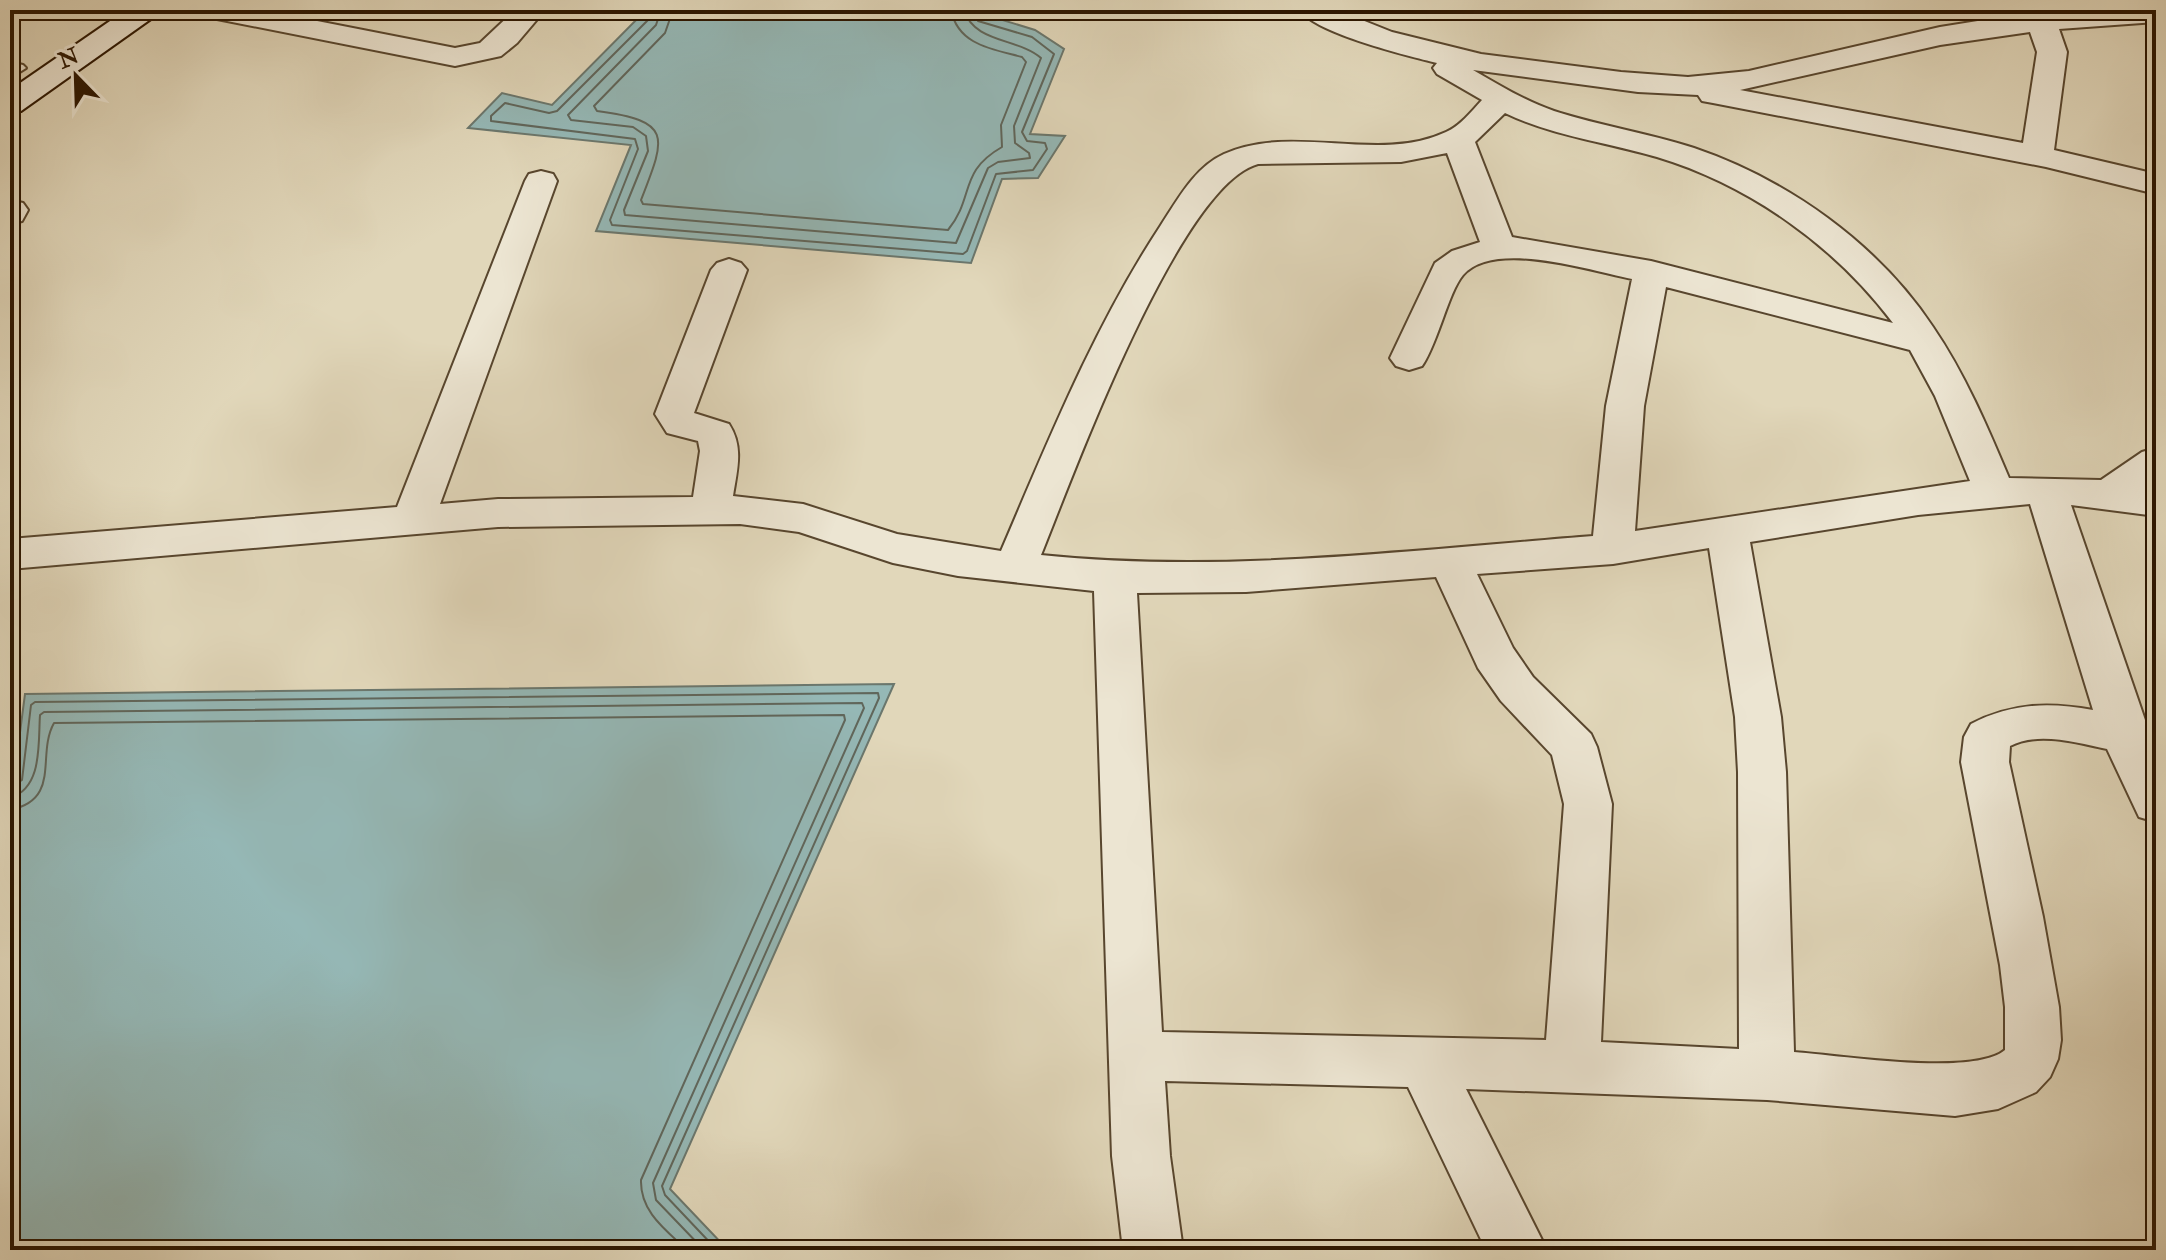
<svg xmlns="http://www.w3.org/2000/svg" width="2166" height="1260" viewBox="0 0 2166 1260" font-family="'IM FELL Double Pica',serif">
<rect width="100%" height="100%" fill="#e1d7ba"/>
<filter id="stains"><feTurbulence type="fractalNoise" baseFrequency=".0025" numOctaves="4"/><feColorMatrix values="0 0 0 0 .2 0 0 0 0 .09 0 0 0 0 .02 0 0 0 .5 -.17"/></filter>
<radialGradient id="worn" r=".72"><stop offset=".6" stop-color="#630" stop-opacity="0"/><stop offset="1" stop-color="#630" stop-opacity=".3"/></radialGradient>
<g fill="#95b8b6" stroke="#6b776d" stroke-width="2">
<polygon points="646,10 970,10 1035,30 1064,49 1030,134 1065,136 1038,178 1002,179 971,263 596,231 631,145 468,128 502,93 552,105"/>
<polygon points="894,684 670,1189 728,1250 10,1250 10,809 25,694"/>
</g>
<g fill="none" stroke-linecap="round" stroke-linejoin="round">
<g stroke="#60665b" stroke-width="2">
<polyline points="651,10 649,19 557,111 549,113 505,103 491,116 491,121 635,139 638,149 610,220 612,225 963,254 967,251 996,174 1033,170 1047,149 1045,143 1027,141 1022,132 1054,54 1032,37 978,21 974,10"/>
<path d="M661 10 656 25 568 115 571 120 633 127 646 136 648 151 624 210 625 215 956 243 988 168 998 162 1030 158 1029 153 1015 143 1014 126 1041 58C1018 38 974 43 964 10"/>
<path d="M673 10 665 33 594 106 597 111C673 121 666 136 641 200L643 204 948 230C975 197 958 172 1002 147L1001 125 1026 62 1022 57C992 49 958 45 951 10"/>
<polyline points="10,788 22,780 31,705 35,702 878,693 879,698 662,1186 665,1195 717,1250"/>
<path d="M10 798C43 788 38 743 40 715L44 712 862 703 864 708 653 1183 656 1200 704 1250"/>
<path d="M10 810C62 799 36 755 54 723L844 715 845 720 641 1180C640 1212 666 1230 687 1250"/>
</g>
<defs>
<polygon id="service" points="10,62 23,65 26,68 18,73 10,71"/>
<g id="minor">
<polygon points="203,10 261,10 455,48 480,43 515,10 545,10 517,43 501,56 455,66 217,19 207,16"/>
<path d="M1300 10H1337L1392 32 1481 54 1621 72 1688 77 1749 71 1940 27 2041 11 2156 10V22L2059 29 2067 52 2054 150 2156 174V194L2046 167 1713 103 1702 101 1698 95 1638 92 1473 70C1499 85 1525 101 1554 111 1600 126 1648 133 1694 148 1788 180 1878 244 1933 327 1965 374 1987 426 2009 478L2101 480 2142 452 2156 448V480L2147 487 2156 488V516L2071 505 2156 752V822L2139 817 2107 749C2078 743 2038 731 2010 746L2009 762 2043 917 2059 1007 2061 1040 2058 1059 2050 1077 2036 1092 1998 1109 1955 1116 1767 1100 1466 1089 1547 1250H1486L1408 1087 1165 1081 1170 1156 1183 1250H1123L1112 1156 1094 591 958 576 893 563 799 532 740 524 498 527 10 569V539L397 507 525 181 529 174 541 171 553 174 557 181 440 504 498 499 693 497 700 451 698 441 667 433 655 414 711 270 717 263 729 259 741 263 747 270 694 413 729 424C744 447 737 470 733 496L803 504 897 534 1001 551C1049 439 1094 327 1161 225 1178 199 1195 167 1224 154 1294 123 1377 164 1446 132 1460 126 1471 112 1482 100L1437 74 1433 68 1437 63C1408 56 1315 33 1300 10ZM2030 32 2037 52 2023 143 1740 90 1940 45ZM1505 113C1553 136 1606 142 1657 157 1750 185 1835 246 1893 323L1651 261 1512 237 1475 142ZM1447 153 1480 242 1452 251 1435 263 1390 358 1396 366 1409 370 1422 366C1438 343 1448 293 1463 275 1494 239 1591 271 1632 279L1606 406 1593 536C1410 550 1225 574 1041 555 1073 476 1179 185 1258 164L1401 162ZM1666 287 1910 350 1935 396 1970 481 1635 531 1644 406ZM2030 504 2093 710C2049 702 2011 703 1971 724L1964 737 1961 762 2000 965 2005 1007V1050C1973 1077 1839 1055 1794 1052L1786 772 1781 717 1750 542 1918 515ZM1709 548 1735 717 1738 772 1739 1049 1601 1042 1612 804 1597 747 1591 734 1533 677 1513 648 1477 574 1613 564ZM1436 577 1478 668 1501 701 1552 755 1564 804 1546 1040 1162 1032 1137 593 1246 592Z"/>
<polygon points="10,200 23,203 28,210 22,221 10,224"/>
</g>
<polygon id="secondary" points="126,10 159,10 155,16 21,111 10,113 10,90"/>
</defs>
<use href="#service" stroke="#58462e" stroke-width="4"/>
<use href="#minor" stroke="#58462e" stroke-width="4"/>
<use href="#secondary" stroke="#2b1500" stroke-width="4"/>
<use href="#service" fill="#ece5d2" fill-rule="evenodd"/>
<use href="#minor" fill="#ece5d2" fill-rule="evenodd"/>
<use href="#secondary" fill="#ece5d2" fill-rule="evenodd"/>
</g>
<rect width="2166" height="1260" fill="none" stroke="#e1d7ba" stroke-width="40"/>
<rect x="12" y="12" width="2142" height="1236" fill="none" stroke="#2b1500" stroke-width="4"/>
<rect x="20" y="20" width="2126" height="1220" fill="none" stroke="#2b1500" stroke-width="2"/>
<g transform="translate(76 76) rotate(337)" stroke="#ece5d2" stroke-width="6" paint-order="stroke">
<path d="M0-6L14 30L0 20L-14 30Z" fill="#2b1500"/>
<text y="-12" font-size="22" font-weight="bold" text-anchor="middle" fill="#2b1500">N</text>
</g>
<rect width="100%" height="100%" filter="url(#stains)"/>
<rect width="100%" height="100%" fill="url(#worn)"/>
</svg>
